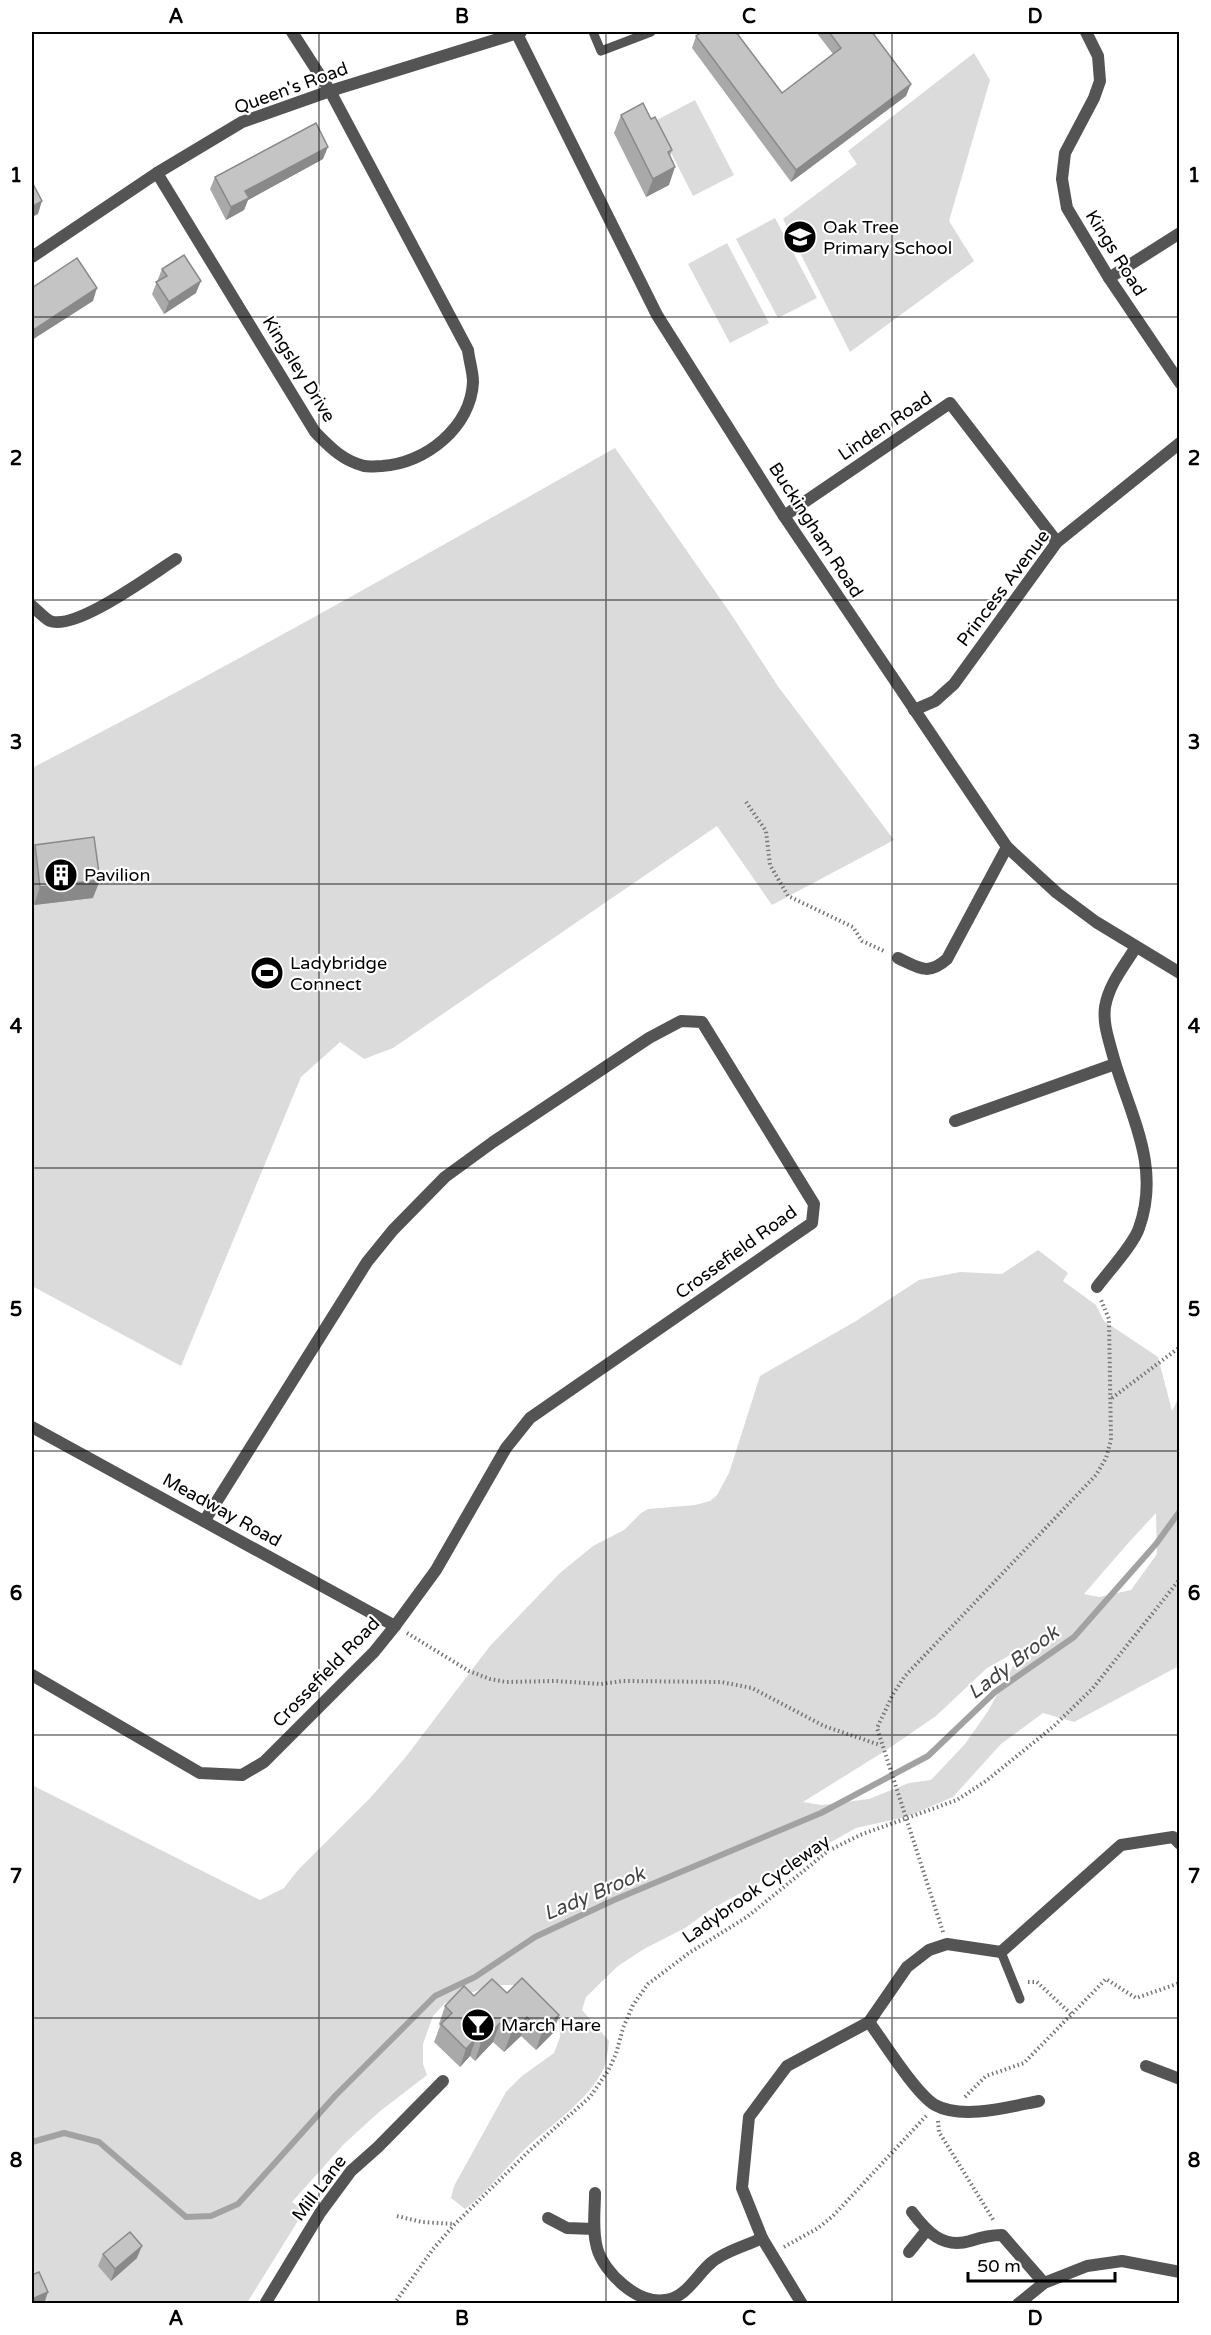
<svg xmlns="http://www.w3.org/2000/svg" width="1211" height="2335" viewBox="0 0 1211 2335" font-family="'Varela Round',sans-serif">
<rect width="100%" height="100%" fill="#fff"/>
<g fill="#dbdbdb" fill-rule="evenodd">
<polygon points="974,53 990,80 949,221 974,261 850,352 783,219 857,164 848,151"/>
<polygon points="695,100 734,175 693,196 655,121"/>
<polygon points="775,218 817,298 778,318 736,239"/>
<polygon points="727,243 769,323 730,343 688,264"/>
<path d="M615 448 733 617 777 685 894 840 772 905 717 826 393 1048 364 1059 340 1042 301 1077 181 1366 32 1286V768C229 667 422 557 615 448Z"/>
<path d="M1038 1250 1068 1273 1063 1281 1096 1305 1104 1321 1158 1357 1172 1411 1179 1397V1666L1074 1722 1043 1713 1001 1744 953 1797 906 1817 856 1828 710 1910 685 1928 644 1949 618 1966 586 1997 582 2010 609 2041C608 2049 607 2060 604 2068 587 2102 554 2122 527 2147 506 2167 488 2191 465 2209L451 2198 454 2186 506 2092 522 2076 554 2053 560 2037 559 2022 528 1992 512 1985H493L473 1992 445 2003 433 2016 423 2044V2064L427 2075 379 2112 344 2144 292 2202 304 2211 247 2303 32 2304V1785L260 1900 284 1888 298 1870 371 1797 405 1758 490 1646 560 1573 593 1546 624 1530 641 1513 648 1509 695 1505 710 1501 717 1495 729 1473 760 1376 856 1321 919 1280 960 1272 1002 1274ZM1156 1513 1157 1554 1131 1590 1099 1597 1084 1594 1130 1541ZM1023 1648 988 1711 965 1744 931 1780 909 1783 869 1799 822 1805 803 1802 888 1749 936 1716 987 1668Z"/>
</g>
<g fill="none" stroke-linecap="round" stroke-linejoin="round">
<polyline stroke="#a2a2a2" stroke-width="6" points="32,2142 64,2133 99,2142 186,2217 211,2216 238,2204 335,2096 435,1996 475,1977 535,1937 614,1900 821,1813 928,1756 995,1692 1074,1637 1156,1544 1180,1511"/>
<g stroke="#767676" stroke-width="4" stroke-dasharray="1.5 3" stroke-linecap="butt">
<polyline points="746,802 766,831 770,865 788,896 853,927 862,941 886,952"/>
<polyline points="1112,1398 1180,1347"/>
<polyline points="407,1633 469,1671 490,1679 506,1682 555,1681 601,1684 623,1681 721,1682 752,1688 824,1726 880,1745"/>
<polyline points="943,1932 877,1728 893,1694 905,1676 1096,1475 1106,1458 1111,1440 1109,1319 1101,1300"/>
<polyline points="1028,1982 1037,1982 1071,2014"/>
<polyline points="965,2097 986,2076 1024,2063 1106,1979 1136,1998 1180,1983"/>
<polyline points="938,2121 939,2132 994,2221"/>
<polyline points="397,2216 422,2222 455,2224"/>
<polyline points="784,2247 818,2228 833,2216 927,2115"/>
<polyline points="394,2304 433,2249 455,2224 530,2150 590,2097 608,2071 616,2054 623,2028 633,2005 648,1984 689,1953 747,1917 828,1851 860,1835 957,1800 986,1781 1054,1726 1093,1688 1180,1579"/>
</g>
<g stroke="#545454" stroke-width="9">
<polyline points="593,32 601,51 651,32"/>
<polyline points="1001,1952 1020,1999"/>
</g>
<g stroke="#545454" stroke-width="12">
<polyline points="516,32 657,315 784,516 1007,847 1057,893 1096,922 1180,973"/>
<polyline points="1086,32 1098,56 1100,81 1094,98 1065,153 1062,179 1067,208 1109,278 1180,383"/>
<path d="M157 173 315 432C331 448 342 460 364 466 370 467 377 466 382 466 425 464 471 427 473 382 473 372 469 360 468 350L330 91 292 32"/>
<polyline points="32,257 157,173 242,122 330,91 521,32"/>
<polyline points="1109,278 1180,233"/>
<polyline points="784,516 950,403 1057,542"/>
<path d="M32 606C37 610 44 618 50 621 76 631 152 574 176 559"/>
<polyline points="914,710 935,701 954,684 1057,542 1180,443"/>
<path d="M898 958C919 968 928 976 947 959L1007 847"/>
<polyline points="955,1121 1115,1064"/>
<path d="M1097 1287C1108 1272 1134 1244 1139 1228 1162 1164 1128 1112 1112 1052 1108 1037 1103 1023 1105 1007 1109 984 1124 966 1136 947"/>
<polyline points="32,1427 395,1626"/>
<polyline points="32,1675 200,1773 242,1775 264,1762 374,1652 395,1626 436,1570 506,1448 530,1418 812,1223 814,1204 702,1022 681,1021 649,1038 493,1142 445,1177 393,1230 367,1262 205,1520"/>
<path d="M869 2022C883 2041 916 2094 935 2105 962 2120 1009 2107 1039 2101"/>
<polyline points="1146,2066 1180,2079"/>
<path d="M595 2193C595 2211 592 2230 597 2248 604 2273 638 2305 666 2300 687 2297 697 2274 712 2262 725 2251 746 2246 762 2238"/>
<path d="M912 2212C927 2232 943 2249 970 2241 982 2237 990 2235 1002 2235L1044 2283"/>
<polyline points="548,2218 567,2228 594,2229"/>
<polyline points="909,2252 926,2231"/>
<polyline points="265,2304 320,2213 351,2171 378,2147 443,2081"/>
<polyline points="802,2304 762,2238 742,2188 749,2117 787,2066 869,2022 907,1967 929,1950 947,1944 1001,1952 1121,1845 1173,1837 1180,1844"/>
<polyline points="1018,2304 1044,2283 1087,2266 1122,2261 1180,2272"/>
</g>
</g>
<g fill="#a9a9a9">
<polygon points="816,32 872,32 906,96 791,182 692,48 696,36 782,93 833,54"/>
<polygon points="621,115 651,119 672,150 670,156 669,185 646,197 614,133"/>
<polygon points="323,159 248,200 244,210 226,220 210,189 215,177"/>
<polygon points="162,269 196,293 164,314 152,294"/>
<polygon points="35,845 93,898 34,905 32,887 32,855"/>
<polygon points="507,1993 559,2015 553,2033 536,2050 521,2036 504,2052 493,2042 475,2061 470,2056 460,2067 434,2042 440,2026 439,2024 445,2006 474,1996"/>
<polygon points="103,2254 137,2258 111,2281 98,2266"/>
</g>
<g fill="#898989">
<polygon points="911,84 906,96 791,182 796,170"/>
<polygon points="328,147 323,159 248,200 244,210 226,220 231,207 245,191"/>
<polygon points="675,167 669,185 646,197 653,179"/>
<polygon points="42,201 38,214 32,217 32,207"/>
<polygon points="201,281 196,293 164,314 169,302"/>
<polygon points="97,288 93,301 32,340 32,331"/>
<polygon points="100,880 93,898 34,905 40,887"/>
<polygon points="559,2015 553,2033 536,2050 542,2032"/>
<polygon points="527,2017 521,2036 504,2052 511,2034"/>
<polygon points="500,2023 493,2042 475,2061 481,2043"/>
<polygon points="476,2038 470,2056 460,2067 466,2049"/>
<polygon points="142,2246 137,2258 111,2281 115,2269"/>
<polygon points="48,2292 44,2304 32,2304 32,2299"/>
</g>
<g fill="#c4c4c4" stroke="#898989" stroke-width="1.5">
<polygon points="702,32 736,32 782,93 841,48 829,32 872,32 911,84 796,170 696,36"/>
<polygon points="643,103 651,119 655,117 672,150 668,152 675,167 653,179 621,115"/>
<polygon points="316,123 328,147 245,191 249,198 231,207 215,177"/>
<polygon points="32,182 42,201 32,207"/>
<polygon points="184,255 201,281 169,302 156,282 167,276 162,269"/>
<polygon points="77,258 97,288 32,331 32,288"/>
<polygon points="94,837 100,880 40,887 35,845"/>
<polygon points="522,1978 559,2015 542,2032 527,2017 511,2034 500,2023 481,2043 476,2038 466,2049 441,2024 452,2013 445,2006 464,1986 474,1996 492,1979 507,1993"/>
<polygon points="130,2232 142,2246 115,2269 103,2254"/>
<polygon points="39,2272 48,2292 32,2299 32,2275"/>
</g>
<path fill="none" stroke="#000" stroke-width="1.5" stroke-opacity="0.55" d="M319 32V2304M606 32V2304M892 32V2304M32 317H1180M32 600H1180M32 884H1180M32 1168H1180M32 1451H1180M32 1735H1180M32 2018H1180"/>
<defs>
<symbol id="school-disc" viewBox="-11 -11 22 22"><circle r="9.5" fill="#000" stroke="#fff"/><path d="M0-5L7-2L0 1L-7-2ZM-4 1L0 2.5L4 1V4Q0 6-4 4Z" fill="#fff"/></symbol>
<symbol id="building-disc" viewBox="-11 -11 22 22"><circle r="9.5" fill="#000" stroke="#fff"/><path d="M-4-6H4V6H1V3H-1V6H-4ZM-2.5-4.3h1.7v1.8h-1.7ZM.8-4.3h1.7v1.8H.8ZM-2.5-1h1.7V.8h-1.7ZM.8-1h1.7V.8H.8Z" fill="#fff"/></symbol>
<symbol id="stadium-disc" viewBox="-11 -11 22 22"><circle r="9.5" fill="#000" stroke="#fff"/><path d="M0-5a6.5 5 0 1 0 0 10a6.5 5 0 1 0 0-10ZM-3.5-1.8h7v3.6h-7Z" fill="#fff"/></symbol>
<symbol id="bar-disc" viewBox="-11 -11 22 22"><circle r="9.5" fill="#000" stroke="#fff"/><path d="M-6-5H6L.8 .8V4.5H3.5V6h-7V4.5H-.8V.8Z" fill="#fff"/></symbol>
</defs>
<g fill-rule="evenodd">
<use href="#school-disc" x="781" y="218" width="38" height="38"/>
<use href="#building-disc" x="42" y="856" width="38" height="38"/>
<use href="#stadium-disc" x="248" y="954" width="38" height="38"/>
<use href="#bar-disc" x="459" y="2006" width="38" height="38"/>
</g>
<g text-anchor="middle" stroke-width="4.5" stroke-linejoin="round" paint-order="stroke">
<g font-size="18" fill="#000" stroke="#fff">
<text transform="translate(291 88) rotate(-20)" y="6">Queen's Road</text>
<text transform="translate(1116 253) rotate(58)" y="6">Kings Road</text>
<text transform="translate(299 369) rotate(58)" y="6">Kingsley Drive</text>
<text transform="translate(885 426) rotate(-34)" y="6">Linden Road</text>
<text transform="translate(816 530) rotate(57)" y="6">Buckingham Road</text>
<text transform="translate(1003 588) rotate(-53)" y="6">Princess Avenue</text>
<text transform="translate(736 1252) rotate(-36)" y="6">Crossefield Road</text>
<text transform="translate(222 1510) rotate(29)" y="6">Meadway Road</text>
<text transform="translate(326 1672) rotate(-46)" y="6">Crossefield Road</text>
<text transform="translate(756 1889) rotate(-35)" y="6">Ladybrook Cycleway</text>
<text transform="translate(319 2188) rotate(-53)" y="6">Mill Lane</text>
</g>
<g font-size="18" fill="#000" stroke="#fff" text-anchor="start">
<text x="823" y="233">Oak Tree<tspan x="823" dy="21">Primary School</tspan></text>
<text x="84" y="881">Pavilion</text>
<text x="290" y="969">Ladybridge<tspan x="290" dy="21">Connect</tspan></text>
<text x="501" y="2031">March Hare</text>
</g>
<g font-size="20" font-style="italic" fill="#434343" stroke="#fff">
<text transform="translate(1013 1662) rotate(-37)" y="7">Lady Brook</text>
<text transform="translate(594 1893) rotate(-23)" y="7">Lady Brook</text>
</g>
</g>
<rect width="1211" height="2335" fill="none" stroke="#ffffff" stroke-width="66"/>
<path d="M968 2272v9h147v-9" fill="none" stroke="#000000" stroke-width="3"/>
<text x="977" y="2272" font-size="18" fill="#000000" stroke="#ffffff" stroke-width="4.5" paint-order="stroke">50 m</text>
<rect x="33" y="33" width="1145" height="2269" fill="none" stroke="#000" stroke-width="2"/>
<g font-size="20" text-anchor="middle" font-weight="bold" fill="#000">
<text x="176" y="23">A</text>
<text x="462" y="23">B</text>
<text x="749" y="23">C</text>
<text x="1035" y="23">D</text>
<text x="16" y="182">1</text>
<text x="1194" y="182">1</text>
<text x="16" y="465">2</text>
<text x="1194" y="465">2</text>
<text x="16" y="749">3</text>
<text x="1194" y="749">3</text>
<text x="16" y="1033">4</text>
<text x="1194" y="1033">4</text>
<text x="16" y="1316">5</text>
<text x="1194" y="1316">5</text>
<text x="16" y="1600">6</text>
<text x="1194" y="1600">6</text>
<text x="16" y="1883">7</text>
<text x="1194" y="1883">7</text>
<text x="16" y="2167">8</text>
<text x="1194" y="2167">8</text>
<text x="176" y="2325">A</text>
<text x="462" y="2325">B</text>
<text x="749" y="2325">C</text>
<text x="1035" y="2325">D</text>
</g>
</svg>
